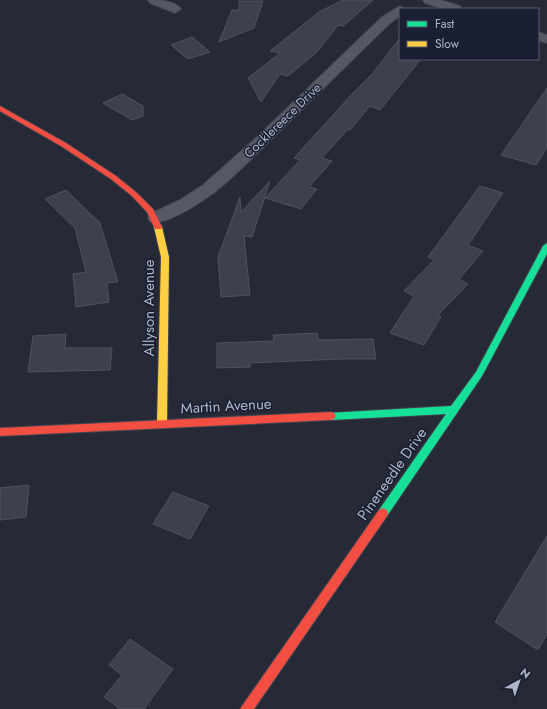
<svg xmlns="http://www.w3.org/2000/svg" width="547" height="709" viewBox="0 0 547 709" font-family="Jost,sans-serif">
<rect width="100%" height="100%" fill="#262a37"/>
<g fill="#3e414d" stroke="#4e525f">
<polygon points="343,0 373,0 343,26 338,25 317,52 288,76 280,74 261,102 248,78 280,53 270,51 319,12"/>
<polygon points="239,1 263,1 254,28 219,42 232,10 239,10"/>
<polygon points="192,37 210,52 188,59 171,45"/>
<polygon points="400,38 400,59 421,59 380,110 370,106 350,130 348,129 322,158 332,161 309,187 317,189 301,209 265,198 300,160 294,158 352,94 373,73"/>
<polygon points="547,88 547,148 536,165 501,155"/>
<polygon points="122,94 143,106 143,116 132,120 103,103"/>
<polygon points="270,181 252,237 244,236 250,295 221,297 218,257 240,197 241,212"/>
<polygon points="480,186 503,193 468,245 483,251 459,279 468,284 438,315 441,317 424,345 390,333 414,296 404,291 434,260 428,257"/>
<polygon points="66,190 100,223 118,282 107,283 109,302 76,307 73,274 86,272 75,228 45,199"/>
<polygon points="317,333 318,340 373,339 376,359 340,359 250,363 250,367 217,368 217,343 274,341 273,335"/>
<polygon points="66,334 65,348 112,348 110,370 28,372 33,336"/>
<polygon points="29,485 26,517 0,520 0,488"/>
<polygon points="173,492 209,506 190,539 153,524"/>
<polygon points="547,536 547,634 538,650 495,622"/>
<polygon points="130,639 173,669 144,709 120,709 104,697 122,675 109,665"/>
</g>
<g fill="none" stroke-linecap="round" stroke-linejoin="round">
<defs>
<g id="street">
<path d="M148 0C159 0 174 0 181 9L175 13 150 3Z"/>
<polygon points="423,0 441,0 460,6 462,9 444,9 425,3"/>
<path d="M400 6 405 9H400V16L390 23C356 56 322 90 288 123 264 146 241 171 215 192 201 202 167 226 150 222L148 218 150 214 180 200 203 185 256 138 382 17Z"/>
<polygon points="538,32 547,35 547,43 538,40"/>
</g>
<polygon id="fast" points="547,243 547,254 482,376 387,516 383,518 379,516 378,513 379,510 446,414 331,420 328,419 326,416 328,413 451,406 476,372 543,246"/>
<polygon id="slow" points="155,225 161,225 162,227 169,257 167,423 165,426 159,426 157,423 161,257 154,227"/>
<g id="jam">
<polygon points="0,106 66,143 116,176 137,193 153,209 162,227 161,229 155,229 147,212 132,196 111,179 61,146 0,111"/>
<polygon points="331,412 334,413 336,416 334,419 331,420 0,436 0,428"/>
<polygon points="383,508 387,510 388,513 387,516 254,709 240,709 379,510"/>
</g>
</defs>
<use href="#street" stroke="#41444e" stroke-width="2"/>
<use href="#fast" stroke="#41444e" stroke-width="2"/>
<use href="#slow" stroke="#41444e" stroke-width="2"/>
<use href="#jam" stroke="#41444e" stroke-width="2"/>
<use href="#street" fill="#565964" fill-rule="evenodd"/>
<use href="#fast" fill="#16e098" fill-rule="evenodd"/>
<use href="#slow" fill="#ffcf43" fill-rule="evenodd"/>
<use href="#jam" fill="#f24e42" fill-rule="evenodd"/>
</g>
<g text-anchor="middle" stroke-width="3" stroke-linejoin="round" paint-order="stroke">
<g font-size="13" fill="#afb4c9" stroke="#1a1f32">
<text transform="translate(282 120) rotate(-44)" y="5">Cocklereece Drive</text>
</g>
<g font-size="15" fill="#afb4c9" stroke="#1a1f32">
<text transform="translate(149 308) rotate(-90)" y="5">Allyson Avenue</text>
<text transform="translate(226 406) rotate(-3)" y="5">Martin Avenue</text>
<text transform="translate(392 474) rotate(-55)" y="5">Pineneedle Drive</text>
</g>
</g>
<rect x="399" y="8" width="140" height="52" fill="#1a1f32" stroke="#565b6e"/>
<rect x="407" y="21" width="20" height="6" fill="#16e098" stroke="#565b6e"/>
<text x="435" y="28" font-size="12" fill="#afb4c9">Fast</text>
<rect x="407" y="41" width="20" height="6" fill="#ffcf43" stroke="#565b6e"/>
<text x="435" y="48" font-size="12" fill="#afb4c9">Slow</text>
<g transform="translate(519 681) rotate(40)" stroke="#1a1f32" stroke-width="3" paint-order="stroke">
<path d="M0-3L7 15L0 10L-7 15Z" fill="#afb4c9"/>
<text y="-6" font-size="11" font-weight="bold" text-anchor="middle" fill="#afb4c9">N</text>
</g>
</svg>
